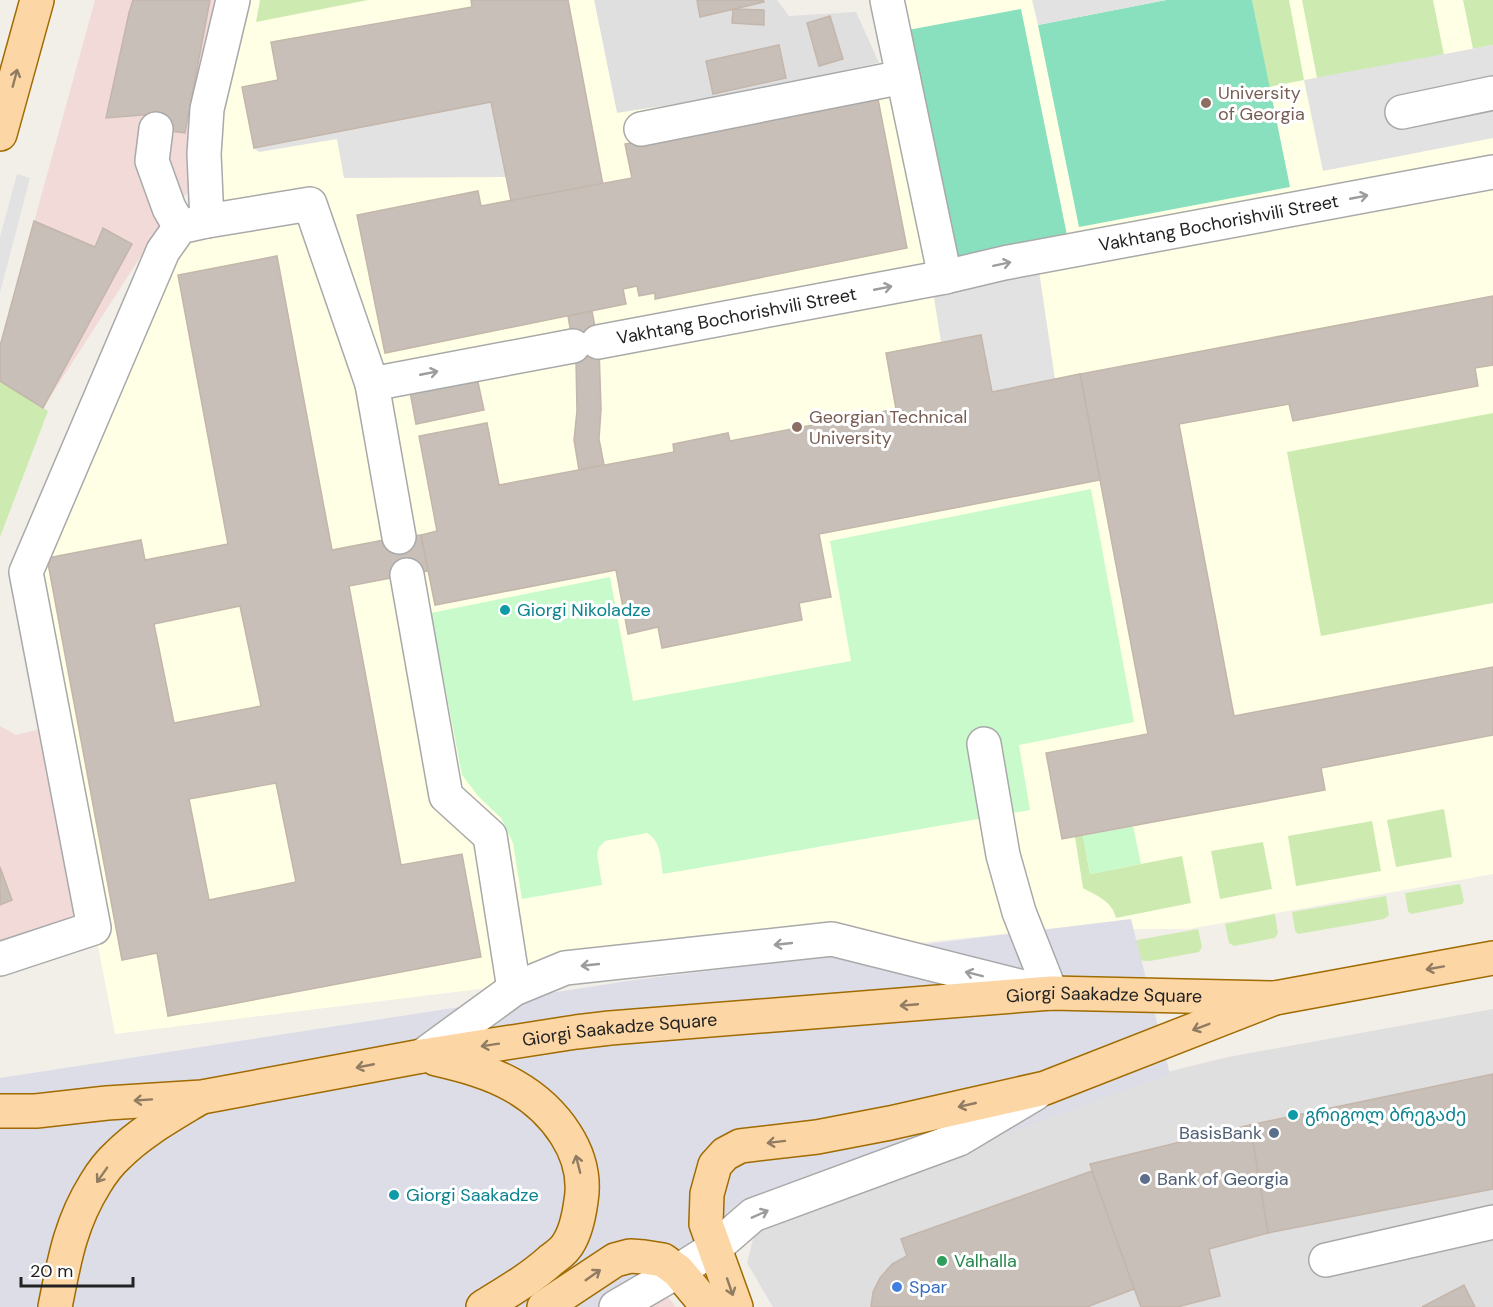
<svg xmlns="http://www.w3.org/2000/svg" width="1493" height="1307" viewBox="0 0 1493 1307" font-family="'DM Sans','Noto Sans Georgian',sans-serif">
<rect width="100%" height="100%" fill="#f2efe9"/>
<g fill="#e0dfdf">
<polygon points="594,0 777,0 789,16 856,12 879,63 710,99 617,113"/>
<polygon points="1493,1009 1493,1307 773,1307 747,1263 755,1231 780,1212 1163,1073 1228,1057"/>
</g>
<g fill="#f2dad9">
<polygon points="95,0 221,0 202,184 182,197 161,225 43,408 0,381 0,346"/>
<polygon points="56,725 94,928 0,959 0,726 16,735"/>
<polygon points="664,1292 676,1307 630,1307"/>
</g>
<polygon fill="#ffffe5" points="239,0 594,0 617,113 710,99 879,63 908,55 896,0 1493,0 1493,874 1189,929 1052,929 520,984 115,1034 29,588 181,240 218,198 213,111"/>
<g fill="#cdebb0">
<polygon points="260,0 368,0 256,22"/>
<polygon points="1252,0 1289,0 1304,80 1269,87"/>
<polygon points="1302,0 1433,0 1444,55 1317,78"/>
<polygon points="1463,0 1493,0 1493,45 1473,49"/>
<polygon points="0,381 48,411 0,537"/>
<polygon points="1493,413 1493,603 1321,636 1287,452"/>
<polygon points="1444,809 1452,857 1396,867 1387,820"/>
<polygon points="1372,821 1381,871 1296,886 1288,836"/>
<path d="M1083 835 1090 874 1182 856 1191 903 1116 918C1112 901 1097 896 1083 888L1075 837Z"/>
<polygon points="1263,842 1272,889 1220,899 1211,851"/>
<polygon points="1460,884 1464,901 1462,904 1411,914 1408,911 1405,893"/>
<polygon points="1386,896 1389,915 1384,919 1298,934 1295,931 1292,912"/>
<polygon points="1275,914 1278,933 1275,938 1234,946 1229,943 1225,924"/>
<polygon points="1198,929 1202,947 1199,952 1150,961 1131,960 1104,946"/>
</g>
<g fill="#c8facc">
<path d="M1091 489 1134 722 1019 745 1030 810 663 874C660 858 662 842 647 833L605 841 599 847 597 854 602 885 522 899 513 843 501 818 479 797 462 775 431 613 610 577 633 701 851 661 830 541Z"/>
<polygon points="1133,826 1141,864 1090,874 1083,835"/>
</g>
<g fill="#88e0be">
<polygon points="1166,0 1252,0 1290,187 1079,227 1038,25"/>
<polygon points="1021,9 1068,240 955,263 908,30"/>
</g>
<g fill="#e2e2e2">
<polygon points="1032,0 1166,0 1038,25"/>
<polygon points="1493,45 1493,138 1323,171 1304,80"/>
<polygon points="491,102 506,177 344,178 337,139 259,152 254,148"/>
<polygon points="17,174 30,178 0,293 0,237"/>
<polygon points="1038,264 1055,379 992,392 981,335 941,342 932,285"/>
</g>
<polygon fill="#dddde8" points="1131,919 1170,1074 749,1227 620,1307 0,1307 0,1078 634,980"/>
<g fill="#c7bfb8" stroke="#c4b6ab" stroke-width="1.5" fill-rule="evenodd">
<polygon points="133,0 210,0 185,133 156,129 155,114 106,118 129,13"/>
<polygon points="471,0 568,0 603,185 511,201 491,102 254,148 242,87 278,80 271,42 472,7"/>
<polygon points="697,0 763,0 764,2 700,17"/>
<polygon points="733,9 764,10 764,25 732,23"/>
<polygon points="830,16 843,59 819,66 807,23"/>
<polygon points="779,45 786,78 713,94 706,61"/>
<polygon points="877,94 907,248 655,299 655,293 639,296 637,286 623,289 626,304 385,353 357,215 478,191 481,206 632,178 625,144"/>
<polygon points="34,221 95,247 103,228 132,244 43,408 0,381 0,346"/>
<path d="M277 256 332 550 399 537 421 535 428 571 349 586 401 865 462 854 481 957 168 1016 157 953 122 960 47 558 141 540 145 560 228 544 178 275ZM240 606 261 706 174 723 154 624ZM276 783 296 882 209 900 189 799Z"/>
<polygon points="1493,296 1493,365 1475,368 1478,386 1293,421 1289,404 1179,424 1234,716 1493,667 1493,735 1321,768 1325,790 1062,839 1046,753 1148,734 1080,374"/>
<polygon points="592,311 599,348 601,409 599,439 604,465 579,470 574,440 577,411 576,361 568,316"/>
<polygon points="981,335 992,392 1080,374 1100,480 819,534 831,597 799,603 802,620 662,648 658,627 628,634 616,570 435,605 421,535 437,531 419,436 487,423 499,485 674,452 673,444 728,433 730,441 896,409 886,353"/>
<polygon points="476,373 484,410 416,424 409,386"/>
<polygon points="0,867 12,900 0,905"/>
<polygon points="1493,1074 1493,1189 1268,1233 1250,1125"/>
<polygon points="1250,1125 1268,1233 1209,1249 1220,1296 1177,1307 1141,1307 1104,1207 1090,1164"/>
<polygon points="1092,1171 1134,1289 1087,1307 871,1307 873,1292 880,1278 892,1264 907,1256 901,1239"/>
<polygon points="1464,1285 1475,1307 1422,1307"/>
</g>
<g fill="none" stroke-linecap="round" stroke-linejoin="round">
<defs>
<g id="minor">
<polyline points="887,0 945,277"/>
<polyline points="1402,112 1493,93"/>
<polyline points="156,129 152,161 169,208 180,227"/>
<polyline points="641,129 903,77"/>
<polyline points="207,221 204,154 207,109 233,0"/>
<path id="s1" d="M598 342 945 277 1004 263 1493 172"/>
<polyline points="372,384 573,346"/>
<polyline points="407,575 446,796 490,836 514,989"/>
<polyline points="984,744 1003,855 1019,912 1051,993"/>
<polyline points="0,959 94,928 26,572 163,251 180,227 207,221 310,204 372,384 399,537"/>
<polyline points="422,1056 514,989 565,968 832,939 1043,992"/>
<polyline points="1326,1260 1493,1222"/>
<polyline points="616,1307 678,1271 716,1247 753,1215 959,1139 1036,1093"/>
</g>
<g id="major">
<polyline points="0,134 37,0"/>
<path d="M436 1059C462 1065 490 1072 514 1086 554 1109 589 1153 581 1201 579 1216 575 1236 565 1248 561 1253 555 1257 551 1260 530 1279 507 1292 483 1307"/>
<path id="s2" d="M0 1111H36L107 1103 202 1097 422 1056 576 1032 610 1028 1051 993 1275 998"/>
<path d="M55 1307C64 1262 70 1224 95 1184 101 1174 109 1163 118 1155 141 1132 170 1116 198 1099"/>
<polyline points="544,1307 615,1260 630,1256 644,1257 663,1260 678,1271 708,1307"/>
<polyline points="736,1307 706,1224 707,1194 715,1165 725,1154 740,1146 817,1137 890,1123 1045,1088 1275,998 1493,958"/>
</g>
</defs>
<use href="#minor" stroke="#a9a9a9" stroke-width="36"/>
<use href="#major" stroke="#a06b00" stroke-width="36"/>
<use href="#minor" stroke="#fff" stroke-width="33"/>
<use href="#major" stroke="#fcd6a4" stroke-width="33"/>
</g>
<defs><path id="oneway-shaft" d="M-6 0H5M1.5-3L5.5 0L1.5 3" fill="none" stroke-width="1.6" stroke-linecap="round" stroke-linejoin="round" transform="scale(1.5)"/></defs>
<g stroke="#8f7c63">
<use href="#oneway-shaft" transform="translate(15 78) rotate(-75)"/>
<use href="#oneway-shaft" transform="translate(1435 968) rotate(170)"/>
<use href="#oneway-shaft" transform="translate(909 1005) rotate(175)"/>
<use href="#oneway-shaft" transform="translate(1201 1027) rotate(159)"/>
<use href="#oneway-shaft" transform="translate(490 1045) rotate(171)"/>
<use href="#oneway-shaft" transform="translate(365 1066) rotate(169)"/>
<use href="#oneway-shaft" transform="translate(143 1100) rotate(176)"/>
<use href="#oneway-shaft" transform="translate(967 1105) rotate(167)"/>
<use href="#oneway-shaft" transform="translate(776 1142) rotate(173)"/>
<use href="#oneway-shaft" transform="translate(578 1164) rotate(-104)"/>
<use href="#oneway-shaft" transform="translate(102 1175) rotate(125)"/>
<use href="#oneway-shaft" transform="translate(593 1275) rotate(-35)"/>
<use href="#oneway-shaft" transform="translate(730 1287) rotate(71)"/>
</g>
<g stroke="#9c9c9c">
<use href="#oneway-shaft" transform="translate(1359 197) rotate(-11)"/>
<use href="#oneway-shaft" transform="translate(1002 264) rotate(-12)"/>
<use href="#oneway-shaft" transform="translate(883 288) rotate(-11)"/>
<use href="#oneway-shaft" transform="translate(429 373) rotate(-11)"/>
<use href="#oneway-shaft" transform="translate(783 944) rotate(174)"/>
<use href="#oneway-shaft" transform="translate(590 965) rotate(174)"/>
<use href="#oneway-shaft" transform="translate(974 974) rotate(-166)"/>
<use href="#oneway-shaft" transform="translate(760 1214) rotate(-24)"/>
</g>
<g fill="#8d6e63" stroke="#fff" stroke-width="2">
<circle cx="1206" cy="103" r="6"/>
<circle cx="797" cy="427" r="6"/>
</g>
<g fill="#0f9aa8" stroke="#fff" stroke-width="2">
<circle cx="505" cy="610" r="6"/>
<circle cx="1293" cy="1115" r="6"/>
<circle cx="394" cy="1195" r="6"/>
</g>
<g fill="#5c6f8a" stroke="#fff" stroke-width="2">
<circle cx="1274" cy="1133" r="6"/>
<circle cx="1145" cy="1179" r="6"/>
</g>
<circle fill="#2e9e5b" stroke="#fff" stroke-width="2" cx="942" cy="1261" r="6"/>
<circle fill="#3f7fe0" stroke="#fff" stroke-width="2" cx="897" cy="1287" r="6"/>
<g text-anchor="middle" stroke-width="6" stroke-linejoin="round" paint-order="stroke">
<g font-size="18" fill="#785e54" stroke="#fff" text-anchor="start">
<text x="1218" y="99">University<tspan x="1218" dy="21">of Georgia</tspan></text>
<text x="809" y="423">Georgian Technical<tspan x="809" dy="21">University</tspan></text>
</g>
<g font-size="18" fill="#222" stroke="#fff">
<text dy="6" stroke="none"><textPath href="#s1" startOffset="632">Vakhtang Bochorishvili Street</textPath></text>
<text dy="6" stroke="none"><textPath href="#s1" startOffset="141">Vakhtang Bochorishvili Street</textPath></text>
<text dy="6" stroke="none"><textPath href="#s2" startOffset="1112">Giorgi Saakadze Square</textPath></text>
<text dy="6" stroke="none"><textPath href="#s2" startOffset="626">Giorgi Saakadze Square</textPath></text>
</g>
<g font-size="18" fill="#0d838f" stroke="#fff" text-anchor="start">
<text x="517" y="616">Giorgi Nikoladze</text>
<text x="1305" y="1121">გრიგოლ ბრეგაძე</text>
<text x="406" y="1201">Giorgi Saakadze</text>
</g>
<g font-size="18" fill="#4e5e75" stroke="#fff" text-anchor="end">
<text x="1262" y="1139">BasisBank</text>
<text x="1157" y="1185" text-anchor="start">Bank of Georgia</text>
</g>
<g font-size="18" fill="#27864d" stroke="#fff" text-anchor="start">
<text x="954" y="1267">Valhalla</text>
</g>
<g font-size="18" fill="#366cbe" stroke="#fff" text-anchor="start">
<text x="909" y="1293">Spar</text>
</g>
</g>
<path d="M21 1277v9h112v-9" fill="none" stroke="#222222" stroke-width="3"/>
<text x="30" y="1277" font-size="18" fill="#222222" stroke="#ffffff" stroke-width="4.5" paint-order="stroke">20 m</text>
</svg>
